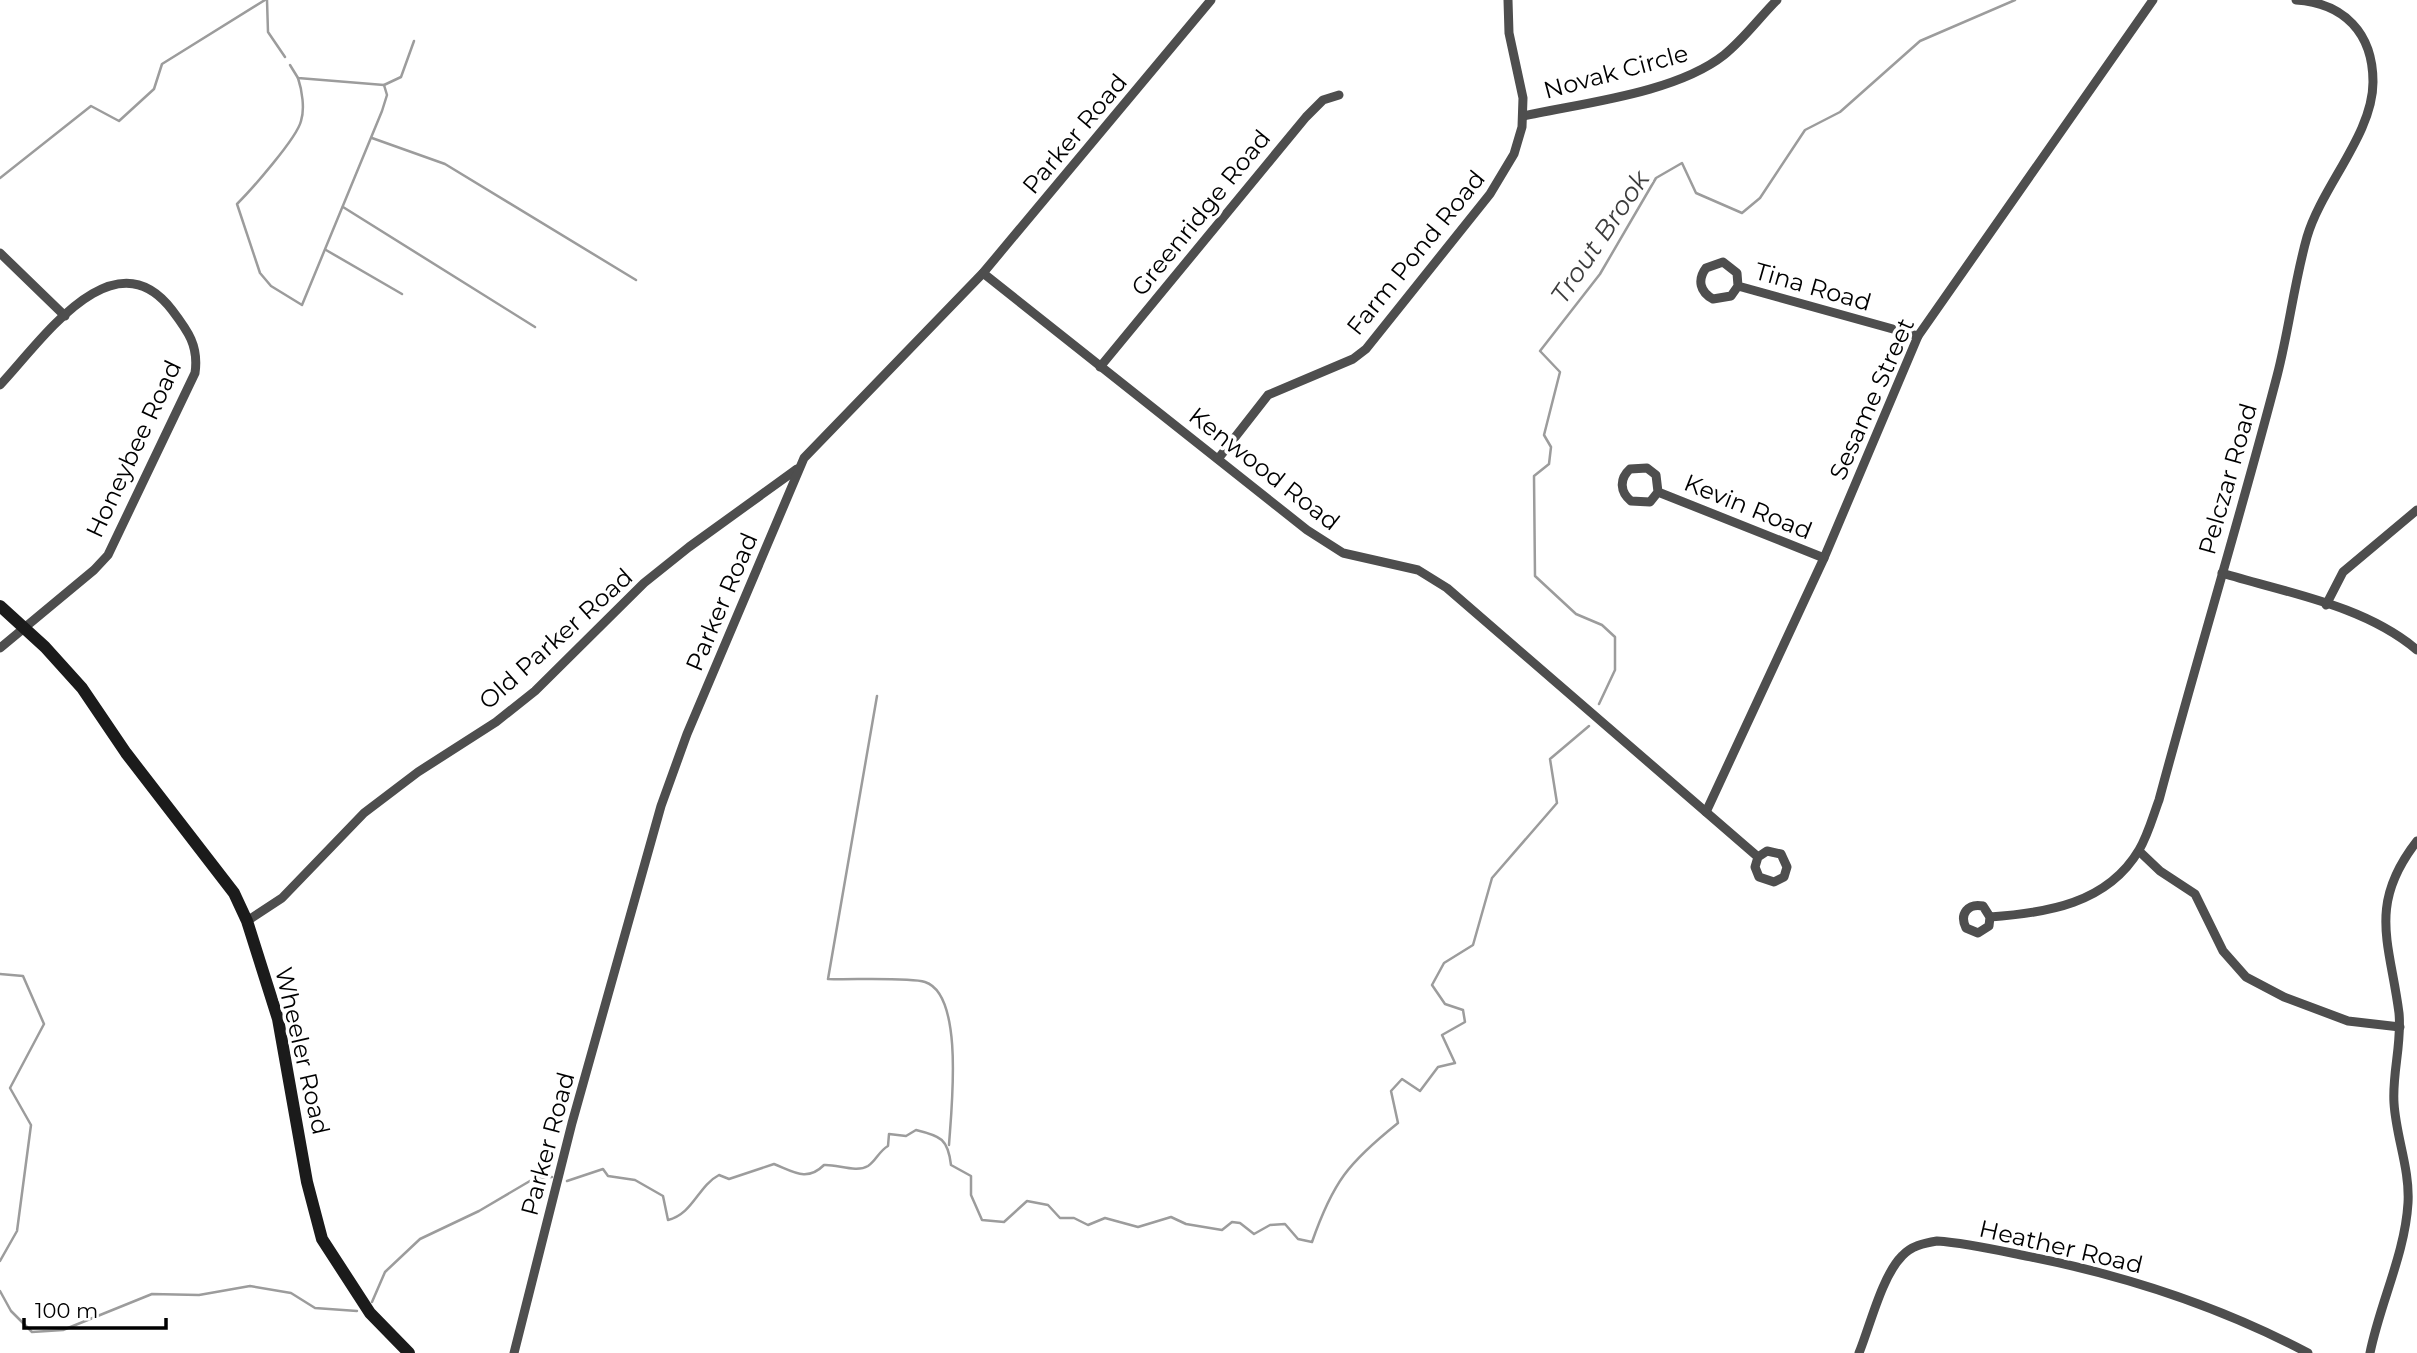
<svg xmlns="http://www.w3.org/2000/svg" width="2417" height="1353" viewBox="0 0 2417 1353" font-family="Montserrat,sans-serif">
<rect width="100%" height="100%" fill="#fff"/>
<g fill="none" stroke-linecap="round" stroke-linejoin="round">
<g stroke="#9c9c9c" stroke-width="2.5">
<polyline points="267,0 268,32 285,57"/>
<polyline points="290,65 298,78 384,85 401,77 414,41"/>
<path d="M298 78C302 90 305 109 301 121 297 138 251 190 237 204L260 273 271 286 302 305 382 111 387 95 384 85"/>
<polyline points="372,138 445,164 636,280"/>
<polyline points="0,178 91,106 119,121 154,89 162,64 265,0"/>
<polyline points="343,207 535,327"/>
<polyline points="326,250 402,294"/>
<path d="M877 696 828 979C849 980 909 977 925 982 965 995 951 1112 949 1145"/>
<polyline points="1599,704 1615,670 1615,637 1602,625 1576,614 1535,576 1534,476 1549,464 1551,447 1544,435 1560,372 1540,351 1600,274 1656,178 1682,163 1696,193 1742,213 1760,198 1805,130 1840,112 1920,41 2015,0"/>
<polyline points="0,974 23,976 44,1024 10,1088 31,1125 17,1231 0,1261"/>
<path d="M567 1181 603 1169 608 1176 635 1180 663 1196 668 1220C693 1214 698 1186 719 1175L729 1179 774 1164C794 1172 807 1182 824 1165 837 1164 856 1173 868 1166 876 1161 879 1151 888 1146L889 1134 906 1136 916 1130C941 1136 948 1139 951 1165L971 1176V1195L982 1220 1004 1222 1027 1201 1048 1205 1060 1218H1074L1088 1225 1105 1218 1138 1227 1171 1217 1186 1224 1222 1230 1232 1222 1240 1223 1254 1234 1270 1225 1285 1224 1298 1239 1312 1242C1333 1182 1348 1163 1398 1123L1391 1091 1402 1079 1420 1091 1438 1067 1455 1063 1442 1035 1465 1022 1463 1010 1445 1004 1432 985 1444 963 1473 945 1492 878 1557 803 1550 759 1589 726"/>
<polyline points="0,1291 11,1311 32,1332 63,1330 152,1294 199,1295 250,1286 291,1293 315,1308 357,1311"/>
<polyline points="372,1302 385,1272 420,1239 479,1211 535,1178 552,1177"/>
</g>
<g stroke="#4e4e4e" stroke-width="9">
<path d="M1523 116C1583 103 1676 93 1724 55 1744 39 1759 18 1777 0"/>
<polyline points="0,253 65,316"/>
<polyline points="983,273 1307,530 1343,553 1418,570 1447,588 1758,857 1755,867 1759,877 1774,882 1784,877 1787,867 1781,854 1767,851 1758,857"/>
<path d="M1738 286 1731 296 1713 299C1700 292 1697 280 1706 268L1723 262 1737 273 1738 286 1918 336"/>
<polyline points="1100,367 1306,117 1323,100 1339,95"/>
<path d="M0 385C40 343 113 233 172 310 188 331 199 346 195 373L108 555 94 570 0 648"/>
<polyline points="1218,459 1268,395 1353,359 1366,349 1490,194 1514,154 1522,127 1523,98 1509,33 1508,0"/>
<path d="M1658 492 1656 475 1647 468 1630 469C1619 479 1620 492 1631 501L1650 502 1658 492 1824 558"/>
<path d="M2222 573C2287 593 2364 605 2417 650"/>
<polyline points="2326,605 2343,572 2417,510"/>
<polyline points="1706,812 1824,558 1918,336 2153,0"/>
<polyline points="2139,851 2160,871 2195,894 2223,951 2246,977 2284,997 2348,1021 2400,1027"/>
<path d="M1990 917 1983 906C1968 903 1959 914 1966 928L1978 933 1989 926 1990 917C2046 913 2107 904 2139 850 2148 835 2153 816 2159 800 2197 658 2240 518 2277 376 2289 330 2294 283 2307 237 2322 186 2373 134 2373 82 2373 33 2344 3 2296 0"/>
<polyline points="247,921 282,898 364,813 418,772 496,722 535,691 644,583 689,547 797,469"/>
<polyline points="514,1353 572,1123 661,806 687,734 804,458 983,273 1211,0"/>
<path d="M1859 1353C1870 1326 1882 1276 1902 1256 1911 1246 1924 1243 1937 1241 1967 1243 1997 1250 2026 1256 2124 1275 2219 1306 2308 1353"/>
<path d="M2370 1353C2380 1303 2405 1254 2408 1203 2410 1169 2396 1137 2394 1103 2392 1073 2402 1044 2399 1013 2390 943 2367 905 2417 841"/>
</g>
<polyline stroke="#1b1b1b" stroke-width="12" points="0,606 45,647 82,688 126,753 234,893 247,921 278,1019 307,1182 322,1239 370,1313 409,1353"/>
</g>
<g text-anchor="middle" stroke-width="7" stroke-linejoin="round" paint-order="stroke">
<g font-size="24" fill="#000" stroke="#fff">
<text transform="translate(1616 72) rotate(-15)" y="8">Novak Circle</text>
<text transform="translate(1075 134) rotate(-50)" y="8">Parker Road</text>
<text transform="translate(1201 213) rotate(-51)" y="8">Greenridge Road</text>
<text transform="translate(1416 253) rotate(-51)" y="8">Farm Pond Road</text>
<text transform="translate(1813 287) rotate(16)" y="8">Tina Road</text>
<text transform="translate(1872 399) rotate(-66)" y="8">Sesame Street</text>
<text transform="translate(134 449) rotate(-65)" y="8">Honeybee Road</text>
<text transform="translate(1264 469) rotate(38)" y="8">Kenwood Road</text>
<text transform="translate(2228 479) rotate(-74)" y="8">Pelczar Road</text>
<text transform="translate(1748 507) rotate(22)" y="8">Kevin Road</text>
<text transform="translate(722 602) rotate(-67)" y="8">Parker Road</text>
<text transform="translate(556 639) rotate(-42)" y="8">Old Parker Road</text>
<text transform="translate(302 1051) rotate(77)" y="8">Wheeler Road</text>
<text transform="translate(548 1144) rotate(-75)" y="8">Parker Road</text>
<text transform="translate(2061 1247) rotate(13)" y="8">Heather Road</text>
</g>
<g font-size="26" font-style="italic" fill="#3d3d3d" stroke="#fff">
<text transform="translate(1600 237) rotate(-56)" y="9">Trout Brook</text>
</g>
</g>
<path d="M24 1318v10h142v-10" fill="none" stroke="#000000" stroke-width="3.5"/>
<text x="35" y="1318" font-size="21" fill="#000000" stroke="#ffffff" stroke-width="5" paint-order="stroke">100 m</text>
</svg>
